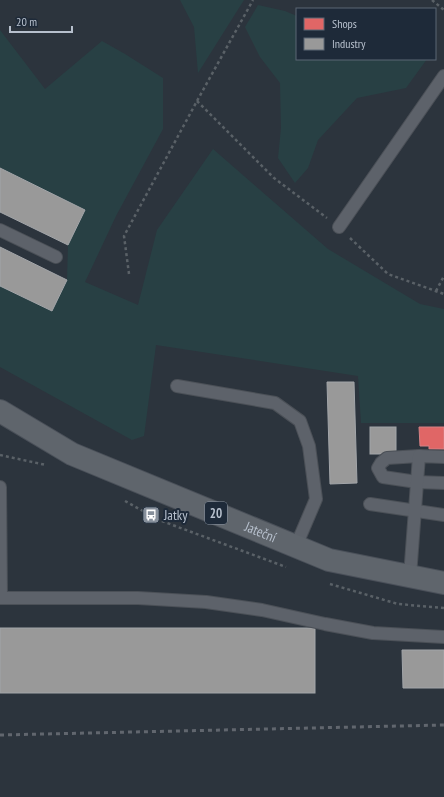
<svg xmlns="http://www.w3.org/2000/svg" width="444" height="797" viewBox="0 0 444 797" font-family="'PT Sans Narrow',sans-serif">
<rect width="100%" height="100%" fill="#2c343d"/>
<g fill="#284044">
<polygon points="180,0 244,0 198,73 194,27"/>
<polygon points="258,5 285,11 297,16 297,59 427,59 406,88 357,98 318,140 308,168 295,183 278,158 281,128 280,83 260,57 245,27"/>
<polygon points="0,30 45,89 102,41 125,54 163,78 163,129 116,216 85,282 138,305 157,230 213,149 328,249 420,304 444,309 444,423 361,423 358,376 156,345 144,436 132,440 0,367 0,286 52,311 67,280 68,245 85,210 0,168"/>
</g>
<polygon fill="#e06666" stroke="#d48185" points="419,427 444,427 444,449 429,449 429,446 420,446"/>
<g fill="#999" stroke="#a2a5a9">
<polygon points="0,168 85,210 68,245 0,212"/>
<polygon points="0,247 67,280 52,311 0,286"/>
<polygon points="327,382 354,382 357,483 330,484"/>
<rect x="370" y="427" width="26" height="27"/>
<rect x="0" y="628" width="315" height="65"/>
<polygon points="402,650 444,650 444,688 403,688"/>
</g>
<g fill="none" stroke-linecap="round" stroke-linejoin="round">
<defs>
<g id="lane">
<polyline points="339,227 444,76"/>
<polyline points="0,230 56,257"/>
<polyline points="177,386 275,403 300,421 309,446 316,499 296,546"/>
<polyline points="419,456 387,458 381,463 378,468 383,477 417,482 444,483"/>
<polyline points="0,487 1,598"/>
<polyline points="370,504 444,515"/>
<polyline points="410,576 419,456 444,457"/>
<polyline points="0,598 138,598 206,602 262,610 325,624 373,633 444,637"/>
</g>
<g id="primary">
<path id="s1" d="M0 411 72 454 329 560 444 583"/>
</g>
</defs>
<use href="#lane" stroke="#4b5057" stroke-width="14"/>
<use href="#primary" stroke="#4a5059" stroke-width="24"/>
<g stroke="#5a6167" stroke-width="2.5" stroke-dasharray="3 3" stroke-linecap="butt">
<polyline points="432,0 444,10"/>
<polyline points="197,101 274,178 327,218"/>
<polyline points="350,238 388,274 444,294"/>
<polyline points="129,274 124,236 197,101 253,0"/>
<polyline points="436,291 444,276"/>
<polyline points="0,455 46,465"/>
<polyline points="125,501 159,520 286,567"/>
<polyline points="330,584 398,604 444,608"/>
</g>
<use href="#lane" stroke="#5d626a" stroke-width="12"/>
<use href="#primary" stroke="#5f656c" stroke-width="22"/>
<polyline stroke="#61666e" stroke-width="3" stroke-dasharray="4 4" stroke-linecap="butt" points="0,735 444,725"/>
</g>
<defs>
<symbol id="bus-square" viewBox="-11 -11 22 22"><rect x="-9" y="-9" width="18" height="18" rx="4" fill="#868f9b" stroke="#1e2a39"/><path d="M-5-6H5V4H4V6H2V4H-2V6H-4V4H-5ZM-3.5-4V0h7V-4ZM-3.5 1.2v1.5H-2V1.2ZM2 1.2v1.5H3.5V1.2Z" fill="#fff"/></symbol>
</defs>
<g fill-rule="evenodd">
<use href="#bus-square" x="141" y="505" width="20" height="20"/>
</g>
<g text-anchor="middle" stroke-width="4" stroke-linejoin="round" paint-order="stroke">
<rect fill="#1e2a39" stroke="#8993a1" stroke-width="1" x="205" y="502" width="22" height="22" rx="3"/>
<g font-size="13" font-weight="bold" fill="#b7c0cd">
<text x="216" y="518">20</text>
</g>
<g font-size="14" fill="#b7c0cd" stroke="#1e2a39" text-anchor="start">
<text x="164" y="520">Jatky</text>
</g>
<g font-size="14" fill="#b7c0cd" stroke="#1e2a39">
<text dy="5" stroke="none"><textPath href="#s1" startOffset="288">Jateční</textPath></text>
</g>
</g>
<rect x="296" y="8" width="140" height="52" fill="#1e2a39" stroke="#5b6674"/>
<rect x="304" y="18" width="20" height="12" fill="#e06666" stroke="#5b6674"/>
<text x="332" y="28" font-size="12" fill="#b7c0cd">Shops</text>
<rect x="304" y="38" width="20" height="12" fill="#999999" stroke="#5b6674"/>
<text x="332" y="48" font-size="12" fill="#b7c0cd">Industry</text>
<path d="M10 26v6h62v-6" fill="none" stroke="#b7c0cd" stroke-width="2"/>
<text x="16" y="26" font-size="12" fill="#b7c0cd" stroke="#1e2a39" stroke-width="3" paint-order="stroke">20 m</text>
</svg>
